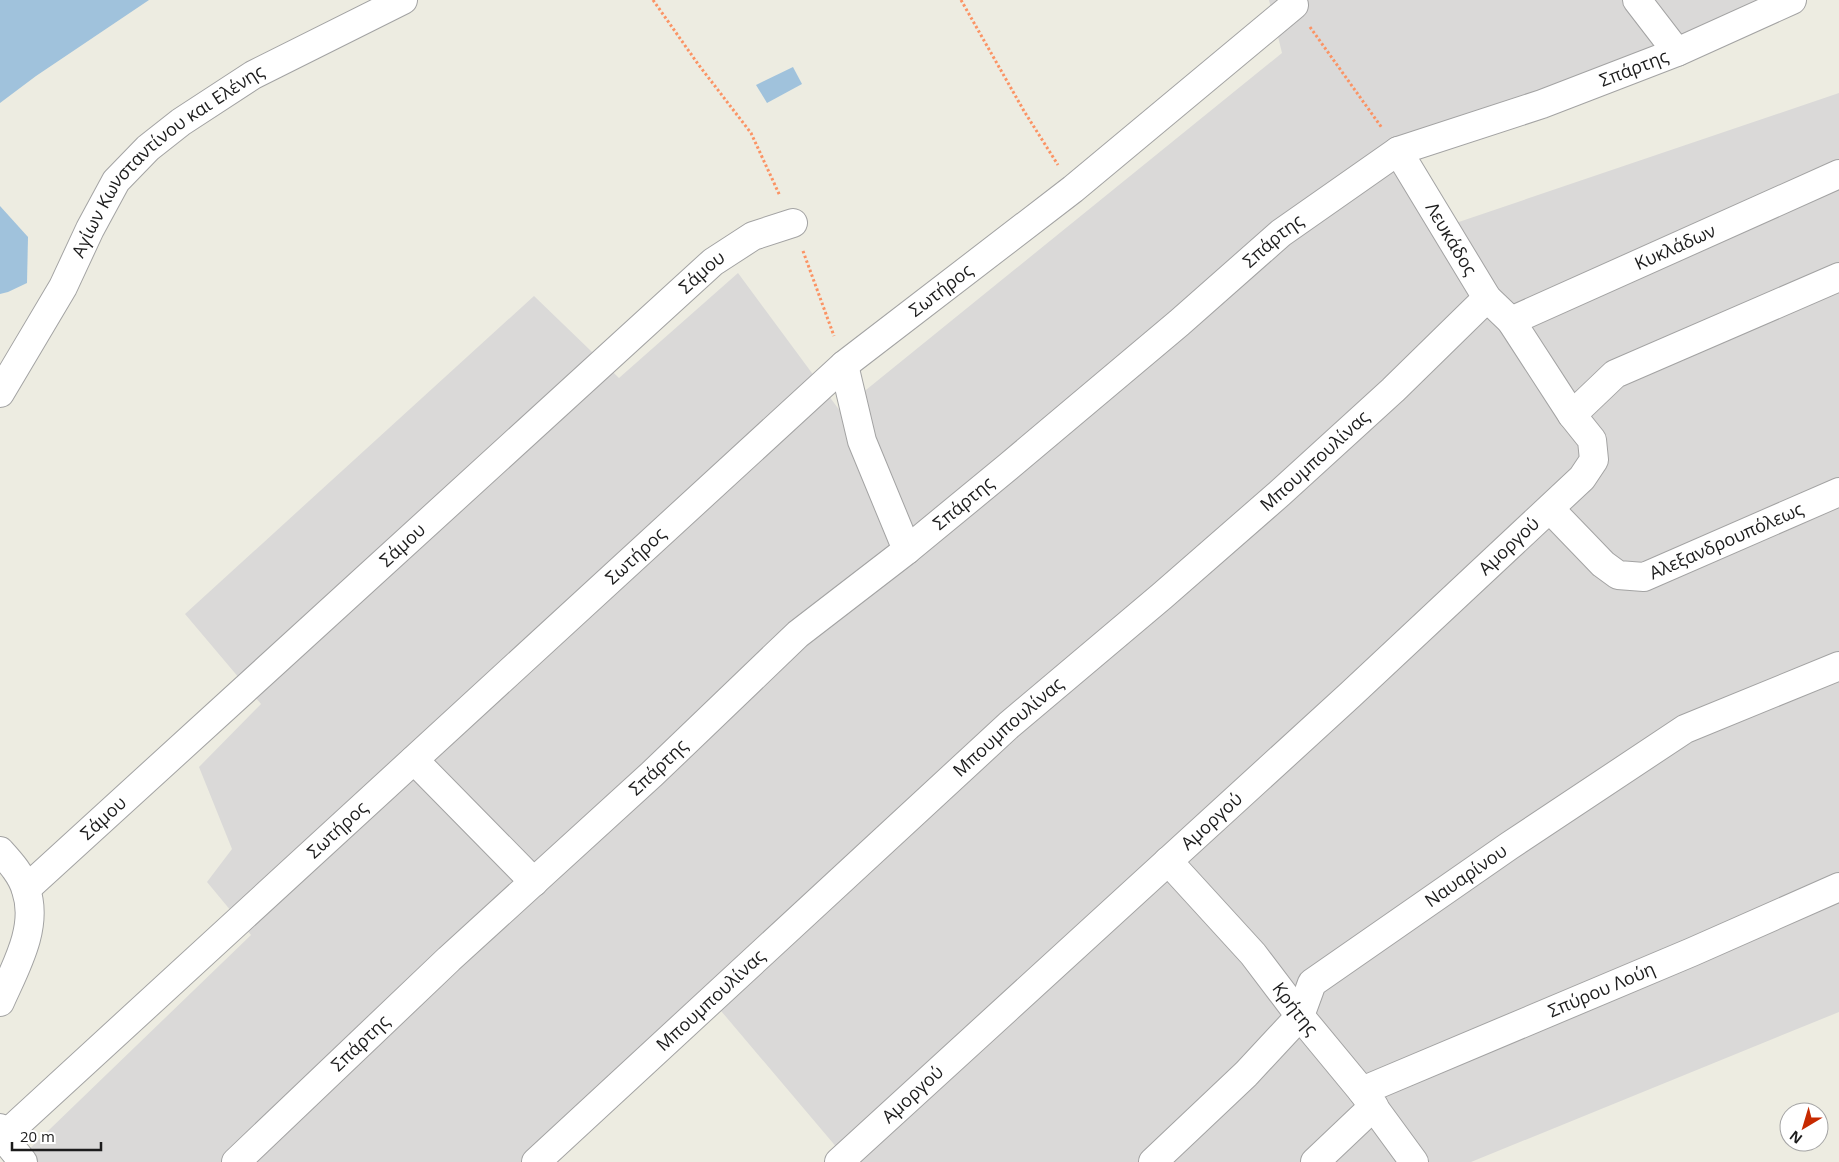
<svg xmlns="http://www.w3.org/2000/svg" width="1839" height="1162" viewBox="0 0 1839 1162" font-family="'Open Sans',sans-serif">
<rect width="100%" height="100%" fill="#edece1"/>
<polygon fill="#dad9d8" points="1269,0 1798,0 1574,101 1387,140 1444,227 1839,93 1839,1012 1471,1162 849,1162 716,1005 539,1162 26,1162 21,1157 251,935 207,882 232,849 199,767 261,704 185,614 534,296 619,378 738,273 840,411 1282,53"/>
<g fill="#a0c2dc">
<polygon points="0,0 149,0 36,76 0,103"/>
<polygon points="793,67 802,84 767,103 756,85"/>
<polygon points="0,206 28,237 27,283 8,292 0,294"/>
</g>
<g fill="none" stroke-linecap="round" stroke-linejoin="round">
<defs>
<g id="minor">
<polyline points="1637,0 1677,52"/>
<path id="s1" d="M1511 321 1839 174"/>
<polyline points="844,365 862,441 907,550"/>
<path id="s2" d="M0 393 63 287 90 229 116 181 148 148 181 122 253 75 403 0"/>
<polyline points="1572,415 1615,374 1839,277"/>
<path id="s3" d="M1550 509 1603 564 1618 575 1644 577 1839 492"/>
<polyline points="414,760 534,882"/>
<path d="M0 851C10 862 22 875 26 890 39 927 15 968 0 1002"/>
<path id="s4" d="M1168 861 1253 954 1300 1016 1362 1091 1414 1162"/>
<path id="s5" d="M26 889 713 262 753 236 793 223"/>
<path id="s6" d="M1362 1091 1692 952 1839 887"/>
<polyline points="0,1128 3,1137 23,1162"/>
<path id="s7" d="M3 1137 844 365 1073 189 1294 5"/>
<path id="s8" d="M236 1162 449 959 652 774 798 634 907 550 1009 466 1179 323 1281 233 1398 151 1542 104 1677 52 1792 0"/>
<path id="s9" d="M536 1162 1009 725 1162 596 1280 493 1393 390 1487 298"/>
<path id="s10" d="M839 1162 1350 695 1582 478 1594 460 1592 440 1572 415 1511 321 1487 298 1398 151"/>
<path id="s11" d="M1153 1162 1246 1074 1300 1016 1312 983 1509 846 1685 729 1839 666"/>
<polyline points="1315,1162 1374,1106"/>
</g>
</defs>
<use href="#minor" stroke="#a3a3a3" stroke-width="30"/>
<g stroke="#fb9364" stroke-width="3" stroke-dasharray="2.5 2.5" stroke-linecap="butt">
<polyline points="653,0 698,64 751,133 780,196"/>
<polyline points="961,0 1024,111 1058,165"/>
<polyline points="1310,27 1382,128"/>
<polyline points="803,251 834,336"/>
</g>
<use href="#minor" stroke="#fff" stroke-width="28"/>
</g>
<g text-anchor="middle" stroke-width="4" stroke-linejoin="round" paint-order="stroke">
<g font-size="18" fill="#1c1c1c" stroke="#fff">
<text dy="6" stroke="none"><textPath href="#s8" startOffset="1792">Σπάρτης</textPath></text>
<text dy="6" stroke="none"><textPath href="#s2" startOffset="292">Αγίων Κωνσταντίνου και Ελένης</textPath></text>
<text transform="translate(1451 239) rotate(59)" y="6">Λευκάδος</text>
<text dy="6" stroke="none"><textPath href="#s8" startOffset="1388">Σπάρτης</textPath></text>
<text dy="6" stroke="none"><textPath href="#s1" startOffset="180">Κυκλάδων</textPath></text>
<text dy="6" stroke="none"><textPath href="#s5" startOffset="915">Σάμου</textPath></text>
<text dy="6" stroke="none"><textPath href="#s7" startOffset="1264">Σωτήρος</textPath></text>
<text dy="6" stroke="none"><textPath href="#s9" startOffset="1048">Μπουμπουλίνας</textPath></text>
<text dy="6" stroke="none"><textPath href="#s8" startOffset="982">Σπάρτης</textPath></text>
<text dy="6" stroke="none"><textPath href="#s3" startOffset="211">Αλεξανδρουπόλεως</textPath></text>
<text dy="6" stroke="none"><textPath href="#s5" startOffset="510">Σάμου</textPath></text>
<text dy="6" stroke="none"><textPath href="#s10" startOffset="910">Αμοργού</textPath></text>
<text dy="6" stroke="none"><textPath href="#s7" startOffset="859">Σωτήρος</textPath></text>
<text dy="6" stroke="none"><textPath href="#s9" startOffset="642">Μπουμπουλίνας</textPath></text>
<text dy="6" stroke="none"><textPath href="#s8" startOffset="578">Σπάρτης</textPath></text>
<text dy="6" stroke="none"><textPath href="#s5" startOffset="105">Σάμου</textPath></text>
<text dy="6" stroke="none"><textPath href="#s10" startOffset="505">Αμοργού</textPath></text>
<text dy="6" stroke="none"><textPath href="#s7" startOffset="454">Σωτήρος</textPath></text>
<text dy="6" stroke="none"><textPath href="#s11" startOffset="430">Ναυαρίνου</textPath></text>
<text dy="6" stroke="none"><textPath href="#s6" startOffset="260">Σπύρου Λούη</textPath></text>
<text dy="6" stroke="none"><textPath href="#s9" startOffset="238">Μπουμπουλίνας</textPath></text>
<text dy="6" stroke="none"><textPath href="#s4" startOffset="195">Κρήτης</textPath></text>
<text dy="6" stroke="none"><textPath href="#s8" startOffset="172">Σπάρτης</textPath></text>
<text dy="6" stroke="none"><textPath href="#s10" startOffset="100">Αμοργού</textPath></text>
</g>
</g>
<g transform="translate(1804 1127) rotate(218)"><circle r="24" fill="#ffffff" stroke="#a4a4a4"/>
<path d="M0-4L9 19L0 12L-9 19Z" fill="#c72900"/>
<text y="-8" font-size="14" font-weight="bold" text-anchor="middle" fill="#1c1c1c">N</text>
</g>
<path d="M12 1142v8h89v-8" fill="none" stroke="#1c1c1c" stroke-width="2.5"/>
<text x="20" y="1142" font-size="15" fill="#1c1c1c" stroke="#ffffff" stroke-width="4" paint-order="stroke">20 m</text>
</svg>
